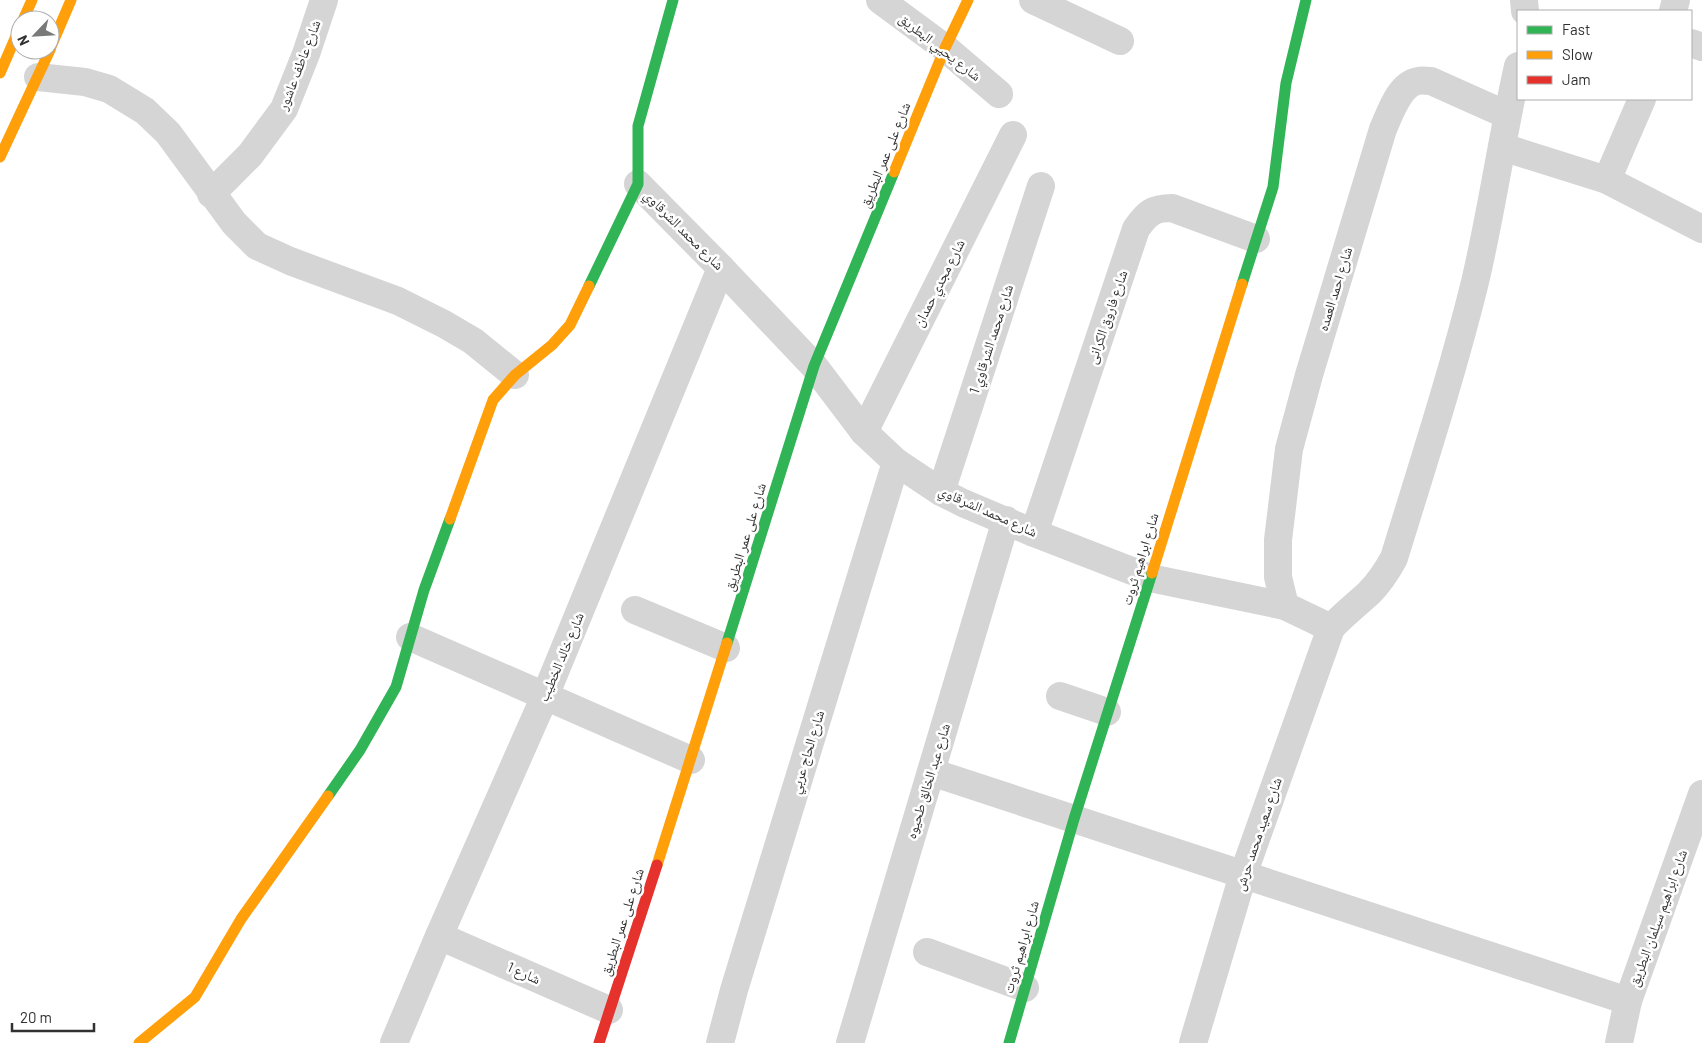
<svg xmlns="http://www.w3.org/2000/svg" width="1702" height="1043" viewBox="0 0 1702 1043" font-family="Barlow,'Noto Naskh Arabic',sans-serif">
<rect width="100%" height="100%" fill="#fff"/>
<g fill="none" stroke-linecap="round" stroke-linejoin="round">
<g stroke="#d5d5d5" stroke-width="28">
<polyline points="880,0 945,48 999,94"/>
<polyline points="1033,0 1120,41"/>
<polyline points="1524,0 1525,11"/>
<polyline points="1673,11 1676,0"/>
<polyline points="1691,43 1702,47"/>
<polyline points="38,77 85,82 109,89 145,111 168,133 234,223 257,246 290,261 398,301 444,324 473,341 515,375"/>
<polyline points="1502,147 1607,180 1702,229"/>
<polyline points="1607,180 1642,99"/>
<polyline points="638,184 721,268 814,366 864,432 896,462 941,492 963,503 1034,533 1150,578 1285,606 1331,628"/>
<polyline points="211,194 250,155 284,109 306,54 324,0"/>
<polyline points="864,432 1013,135"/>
<polyline points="941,492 1041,186"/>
<path d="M1034 533 1136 229C1147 213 1153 208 1172 208L1256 239"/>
<path d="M1285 606 1278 577V540L1289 449 1309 375 1383 129C1390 114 1399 84 1418 81 1422 80 1427 81 1431 81L1507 115"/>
<polyline points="635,610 726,648"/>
<polyline points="410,637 691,760"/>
<polyline points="1060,696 1107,712"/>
<polyline points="931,772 1628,1001"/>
<polyline points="439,936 609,1010"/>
<polyline points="927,952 1025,988"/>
<polyline points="394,1043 439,936 545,696 721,268"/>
<polyline points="720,1043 734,990 896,462"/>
<polyline points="850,1043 1006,520"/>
<path d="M1193 1043 1243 875 1331 628C1343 615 1356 605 1369 593 1379 583 1387 571 1394 558 1422 467 1452 375 1475 282 1492 210 1502 137 1518 66"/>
<polyline points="1619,1043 1628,1001 1702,794"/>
</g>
<g stroke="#30b455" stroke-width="11">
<polyline points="1242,284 1273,187 1286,83 1306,0"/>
<polyline points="589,286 638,184 638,126 673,0"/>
<polyline points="727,643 814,366 894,172"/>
<polyline points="328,796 360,750 396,687 424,590 450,519"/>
<polyline points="1009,1043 1074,819 1152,573"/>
</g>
<g stroke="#ff9f0a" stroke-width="11">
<polyline points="23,20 32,0"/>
<polyline points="50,49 71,0"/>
<polyline points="0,73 20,27"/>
<polyline points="0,157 50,50"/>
<polyline points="894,172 945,48 968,0"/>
<polyline points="450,519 493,400 515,375 552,345 570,325 589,286"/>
<polyline points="1152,573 1242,284"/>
<polyline points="657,865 727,643"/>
<polyline points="139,1043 195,997 241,919 328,796"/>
</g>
<polyline stroke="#e5322d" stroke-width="11" points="599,1043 657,865"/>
</g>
<g text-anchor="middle" stroke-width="5" stroke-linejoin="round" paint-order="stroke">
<g font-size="14" fill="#313131" stroke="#fff">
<text transform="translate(940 47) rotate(38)" y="5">شارع يحيي البطريق</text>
<text transform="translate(299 65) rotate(-69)" y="5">شارع عاطف عاشور</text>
<text transform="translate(885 155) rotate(-68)" y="5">شارع على عمر البطريق</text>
<text transform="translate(684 230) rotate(45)" y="5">شارع محمد الشرقاوي</text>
<text transform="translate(939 283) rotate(-63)" y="5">شارع مجدي حمدان</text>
<text transform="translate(1335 289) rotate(-73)" y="5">شارع احمد العمده</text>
<text transform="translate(1107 317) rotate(-71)" y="5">شارع فاروق الكرانى</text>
<text transform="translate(991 339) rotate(-72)" y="5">شارع محمد الشرقاوي 1</text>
<text transform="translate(988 511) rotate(24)" y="5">شارع محمد الشرقاوي</text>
<text transform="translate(745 537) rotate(-73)" y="5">شارع على عمر البطريق</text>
<text transform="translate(1140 559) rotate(-73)" y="5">شارع ابراهيم ثروت</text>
<text transform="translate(561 657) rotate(-67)" y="5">شارع خالد الخطيب</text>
<text transform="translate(807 752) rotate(-73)" y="5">شارع الحاج عربي</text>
<text transform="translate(928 781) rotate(-73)" y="5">شارع عبد الخالق طحيوه</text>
<text transform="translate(1258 834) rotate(-71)" y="5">شارع سعيد محمد حرش</text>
<text transform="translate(1658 918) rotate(-70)" y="5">شارع ابراهيم سيلمان البطريق</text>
<text transform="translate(622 922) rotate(-72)" y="5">شارع على عمر البطريق</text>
<text transform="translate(1021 947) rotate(-74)" y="5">شارع ابراهيم ثروت</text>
<text transform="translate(524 973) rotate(24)" y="5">شارع 1</text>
</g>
</g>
<rect x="1517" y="10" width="175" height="90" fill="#ffffff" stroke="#adadad"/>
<rect x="1527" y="26" width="25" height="8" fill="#30b455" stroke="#adadad"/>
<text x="1562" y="35" font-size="15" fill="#313131">Fast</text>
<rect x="1527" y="51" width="25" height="8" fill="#ff9f0a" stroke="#adadad"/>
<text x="1562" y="60" font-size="15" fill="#313131">Slow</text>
<rect x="1527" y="76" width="25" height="8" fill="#e5322d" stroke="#adadad"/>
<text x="1562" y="85" font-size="15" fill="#313131">Jam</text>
<g transform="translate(35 35) rotate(245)"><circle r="24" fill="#ffffff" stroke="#adadad"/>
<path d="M0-4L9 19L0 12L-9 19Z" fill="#797979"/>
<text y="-8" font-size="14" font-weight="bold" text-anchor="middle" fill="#313131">N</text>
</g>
<path d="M12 1023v8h82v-8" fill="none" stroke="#313131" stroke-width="2.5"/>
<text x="20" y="1023" font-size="15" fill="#313131" stroke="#ffffff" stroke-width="4" paint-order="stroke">20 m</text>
</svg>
